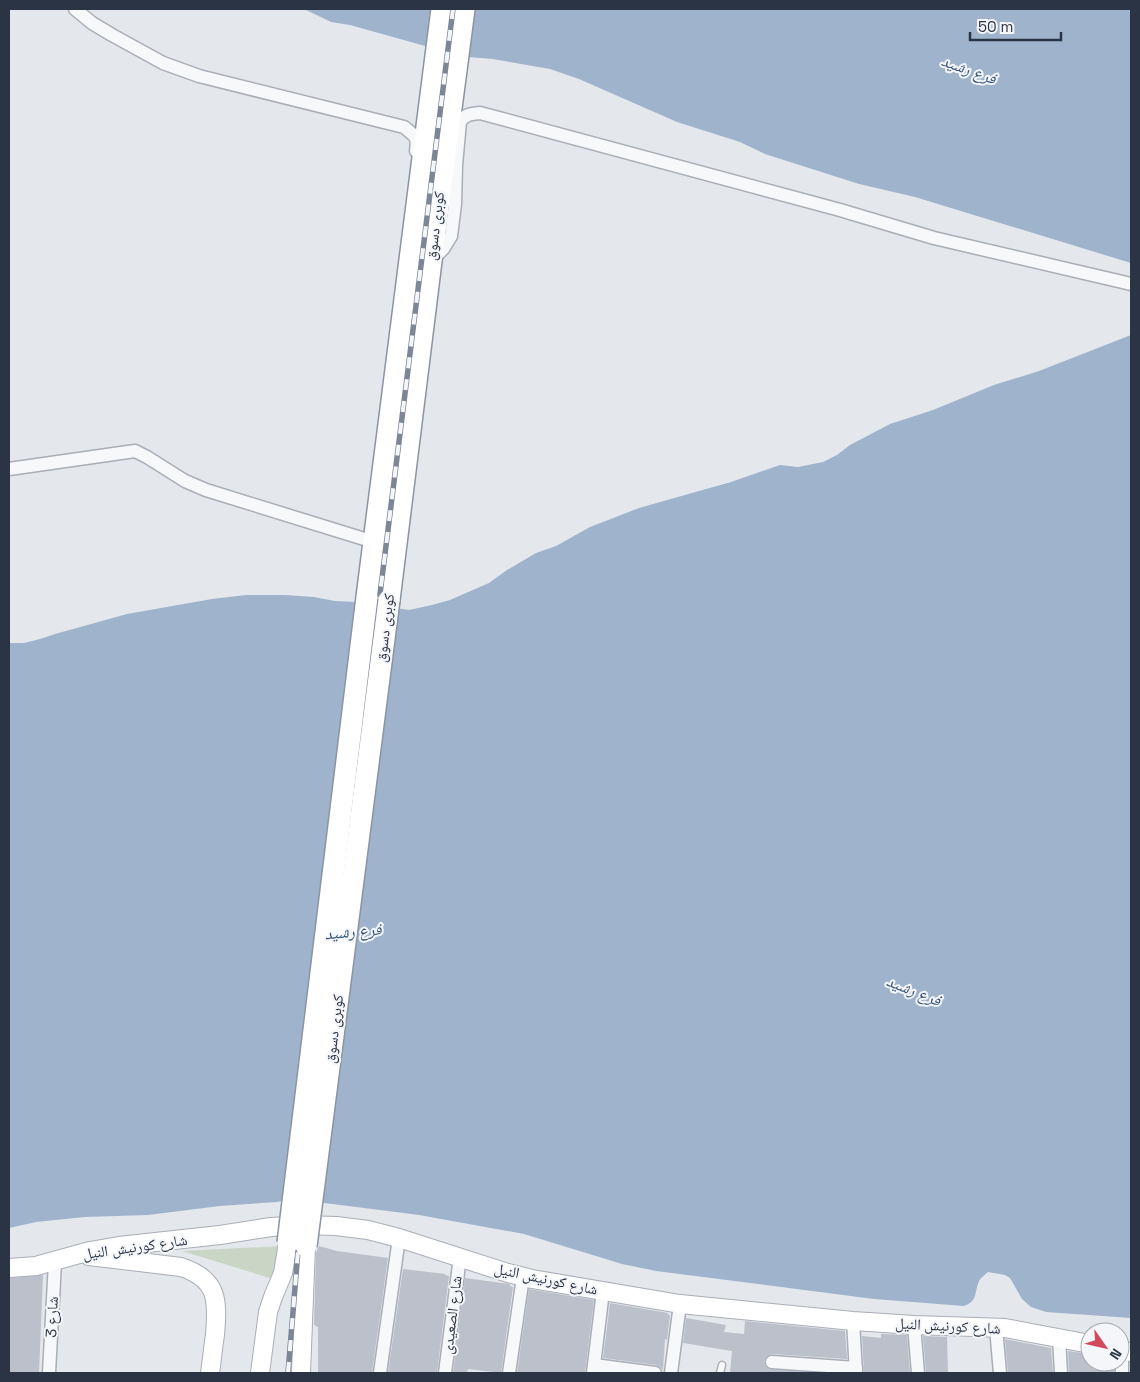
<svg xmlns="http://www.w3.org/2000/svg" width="1140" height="1382" viewBox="0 0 1140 1382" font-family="'Space Grotesk','Noto Naskh Arabic',sans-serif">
<rect width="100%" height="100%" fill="#e4e7ec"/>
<polygon fill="#c9d6c5" points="283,1246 273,1279 182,1251"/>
<g fill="#9fb4cc">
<polygon points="304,9 1131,9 1131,263 915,197 859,184 765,154 740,142 677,122 579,79 550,69 493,59 468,57 450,53 350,25 331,22"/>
<path d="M1131 335V1318L1046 1312 1031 1307 1022 1299 1010 1278 1005 1275 988 1272C985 1275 981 1277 979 1281 974 1293 978 1301 964 1306L874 1299 656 1271 622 1264 524 1234 419 1215 309 1201 297 1198 277 1202 220 1206 148 1215 85 1217 36 1222 9 1228V643H24L40 639 55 634 127 614 212 599 246 595H285L314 597 335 601 357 602 409 610 432 605 450 600 489 583 507 570 536 553 556 546 590 527 639 508 731 482 780 465 798 467 823 462 837 455 850 445 890 424 933 410 994 385 1039 371Z"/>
</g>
<g fill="#bbc0ca">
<polygon points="319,1246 337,1251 388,1258 372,1373 318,1373 318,1327 314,1325 316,1253"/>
<polygon points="403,1269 445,1274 445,1275 449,1276 437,1373 388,1373"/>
<polygon points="43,1275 39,1373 9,1373 9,1278"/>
<polygon points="465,1278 509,1284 510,1284 510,1286 513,1287 501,1373 468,1369 467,1373 453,1373"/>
<polygon points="529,1289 594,1300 585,1373 517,1373"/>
<polygon points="610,1303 668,1313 667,1314 670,1315 667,1340 665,1339 663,1370 660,1367 656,1365 603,1358"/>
<polygon points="686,1318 726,1325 724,1332 744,1334 745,1321 845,1331 847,1359 772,1354 766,1357 764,1361 765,1365 768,1369 815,1373 730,1373 732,1351 683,1343"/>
<polygon points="881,1334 907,1335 910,1373 864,1373 862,1336 881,1338"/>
<polygon points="923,1336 947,1337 948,1373 926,1373"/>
<polygon points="1005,1339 1051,1348 1053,1373 1008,1373"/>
<polygon points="1068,1351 1090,1354 1090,1362 1114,1362 1114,1373 1069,1373"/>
</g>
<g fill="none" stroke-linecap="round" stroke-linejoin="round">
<defs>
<polyline id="service" points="720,1373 722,1365"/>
<g id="minor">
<path d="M75 9 92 23 112 35 163 63 199 76 404 127C415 136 418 136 416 151"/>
<path d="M433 259 443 249 451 236 455 204 456 165 460 122C465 114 471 114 480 113L840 210 934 238 1131 284"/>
<polyline points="9,469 135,451 147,457 185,481 206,490 374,542"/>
<polyline points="853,1321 856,1373"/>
<polyline points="914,1325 918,1373"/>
<polyline points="996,1328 1000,1373"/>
<polyline points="1059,1338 1061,1373"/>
<polyline points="1122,1350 1122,1373"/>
<polyline points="772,1362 856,1368"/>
<polyline points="594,1365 655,1373"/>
<polyline points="49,1373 55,1262"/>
<polyline points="380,1373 399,1238"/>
<polyline points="445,1373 460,1257"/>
<polyline points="509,1373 523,1277"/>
<polyline points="593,1373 603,1291"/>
<polyline points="671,1373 680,1304"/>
</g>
<g id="secondary">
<path d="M89 1256 181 1267C218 1279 218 1300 215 1335 213 1347 212 1360 210 1373"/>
<polyline points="9,1268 36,1266 90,1251 119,1246 220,1235 271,1227 303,1225 336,1226 368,1230 399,1238 508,1273 532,1279 680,1304 853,1321 914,1325 1005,1328 1090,1344"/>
<polyline points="1120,1350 1131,1352"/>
<polyline points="260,1373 268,1312 273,1297 283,1273 288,1243"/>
<polyline points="301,1373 306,1246"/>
</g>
<g id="trunk">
<polyline points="367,597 442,9"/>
<polyline points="389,600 431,261 464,9"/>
</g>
</defs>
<use href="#service" stroke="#a9aeb7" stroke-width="9"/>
<use href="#minor" stroke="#a9aeb7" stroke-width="15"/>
<use href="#secondary" stroke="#a9aeb7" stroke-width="20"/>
<use href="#trunk" stroke="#8b94a3" stroke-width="24"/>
<use href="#service" stroke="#f7f8fa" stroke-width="6"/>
<use href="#minor" stroke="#f7f8fa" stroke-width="12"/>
<use href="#secondary" stroke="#fff" stroke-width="18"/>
<use href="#trunk" stroke="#fff" stroke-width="21"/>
<defs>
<polyline id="rail" points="288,1373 298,1251 453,9"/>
</defs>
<use href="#rail" stroke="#7d8696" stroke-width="5.5"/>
<use href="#rail" stroke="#f4f6f9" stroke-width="4" stroke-dasharray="11" stroke-linecap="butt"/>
<defs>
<g id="trunk-bridge">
<polyline points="288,1243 367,597"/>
<polyline points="306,1246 389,600"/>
</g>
</defs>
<use href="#trunk-bridge" stroke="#8b94a3" stroke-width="24" stroke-linecap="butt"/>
<use href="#trunk-bridge" stroke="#fff" stroke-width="21"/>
</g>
<g text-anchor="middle" stroke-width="4" stroke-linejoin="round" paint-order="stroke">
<g font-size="15" fill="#2b3445" stroke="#f4f6f9">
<text transform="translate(435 226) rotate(-83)" y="5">كوبرى دسوق</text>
<text transform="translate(385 628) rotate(-83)" y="5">كوبرى دسوق</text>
<text transform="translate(334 1029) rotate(-83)" y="5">كوبرى دسوق</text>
<text transform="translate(135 1247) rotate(-8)" y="5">شارع كورنيش النيل</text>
<text transform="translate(546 1279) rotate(12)" y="5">شارع كورنيش النيل</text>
<text transform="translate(452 1315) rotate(-83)" y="5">شارع الصعيدى</text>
<text transform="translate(52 1317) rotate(-87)" y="5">شارع 3</text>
<text transform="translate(948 1326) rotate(3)" y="5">شارع كورنيش النيل</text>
</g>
<g font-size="16" font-style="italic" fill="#34527a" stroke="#f4f6f9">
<text transform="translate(969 69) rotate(20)" y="6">فرع رشيد</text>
<text transform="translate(353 931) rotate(-5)" y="6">فرع رشيد</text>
<text transform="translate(914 990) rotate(22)" y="6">فرع رشيد</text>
</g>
</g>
<rect width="1140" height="1382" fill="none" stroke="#2b3445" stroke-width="20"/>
<g transform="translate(1105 1347) rotate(124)"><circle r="24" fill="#f4f6f9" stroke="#a4a8b1"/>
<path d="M0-4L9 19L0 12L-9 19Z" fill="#d1495b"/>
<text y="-8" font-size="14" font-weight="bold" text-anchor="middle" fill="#2b3445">N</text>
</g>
<path d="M970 32v8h91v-8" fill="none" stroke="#2b3445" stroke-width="2.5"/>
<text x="978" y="32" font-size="15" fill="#2b3445" stroke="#f4f6f9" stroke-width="4" paint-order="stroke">50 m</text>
</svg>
